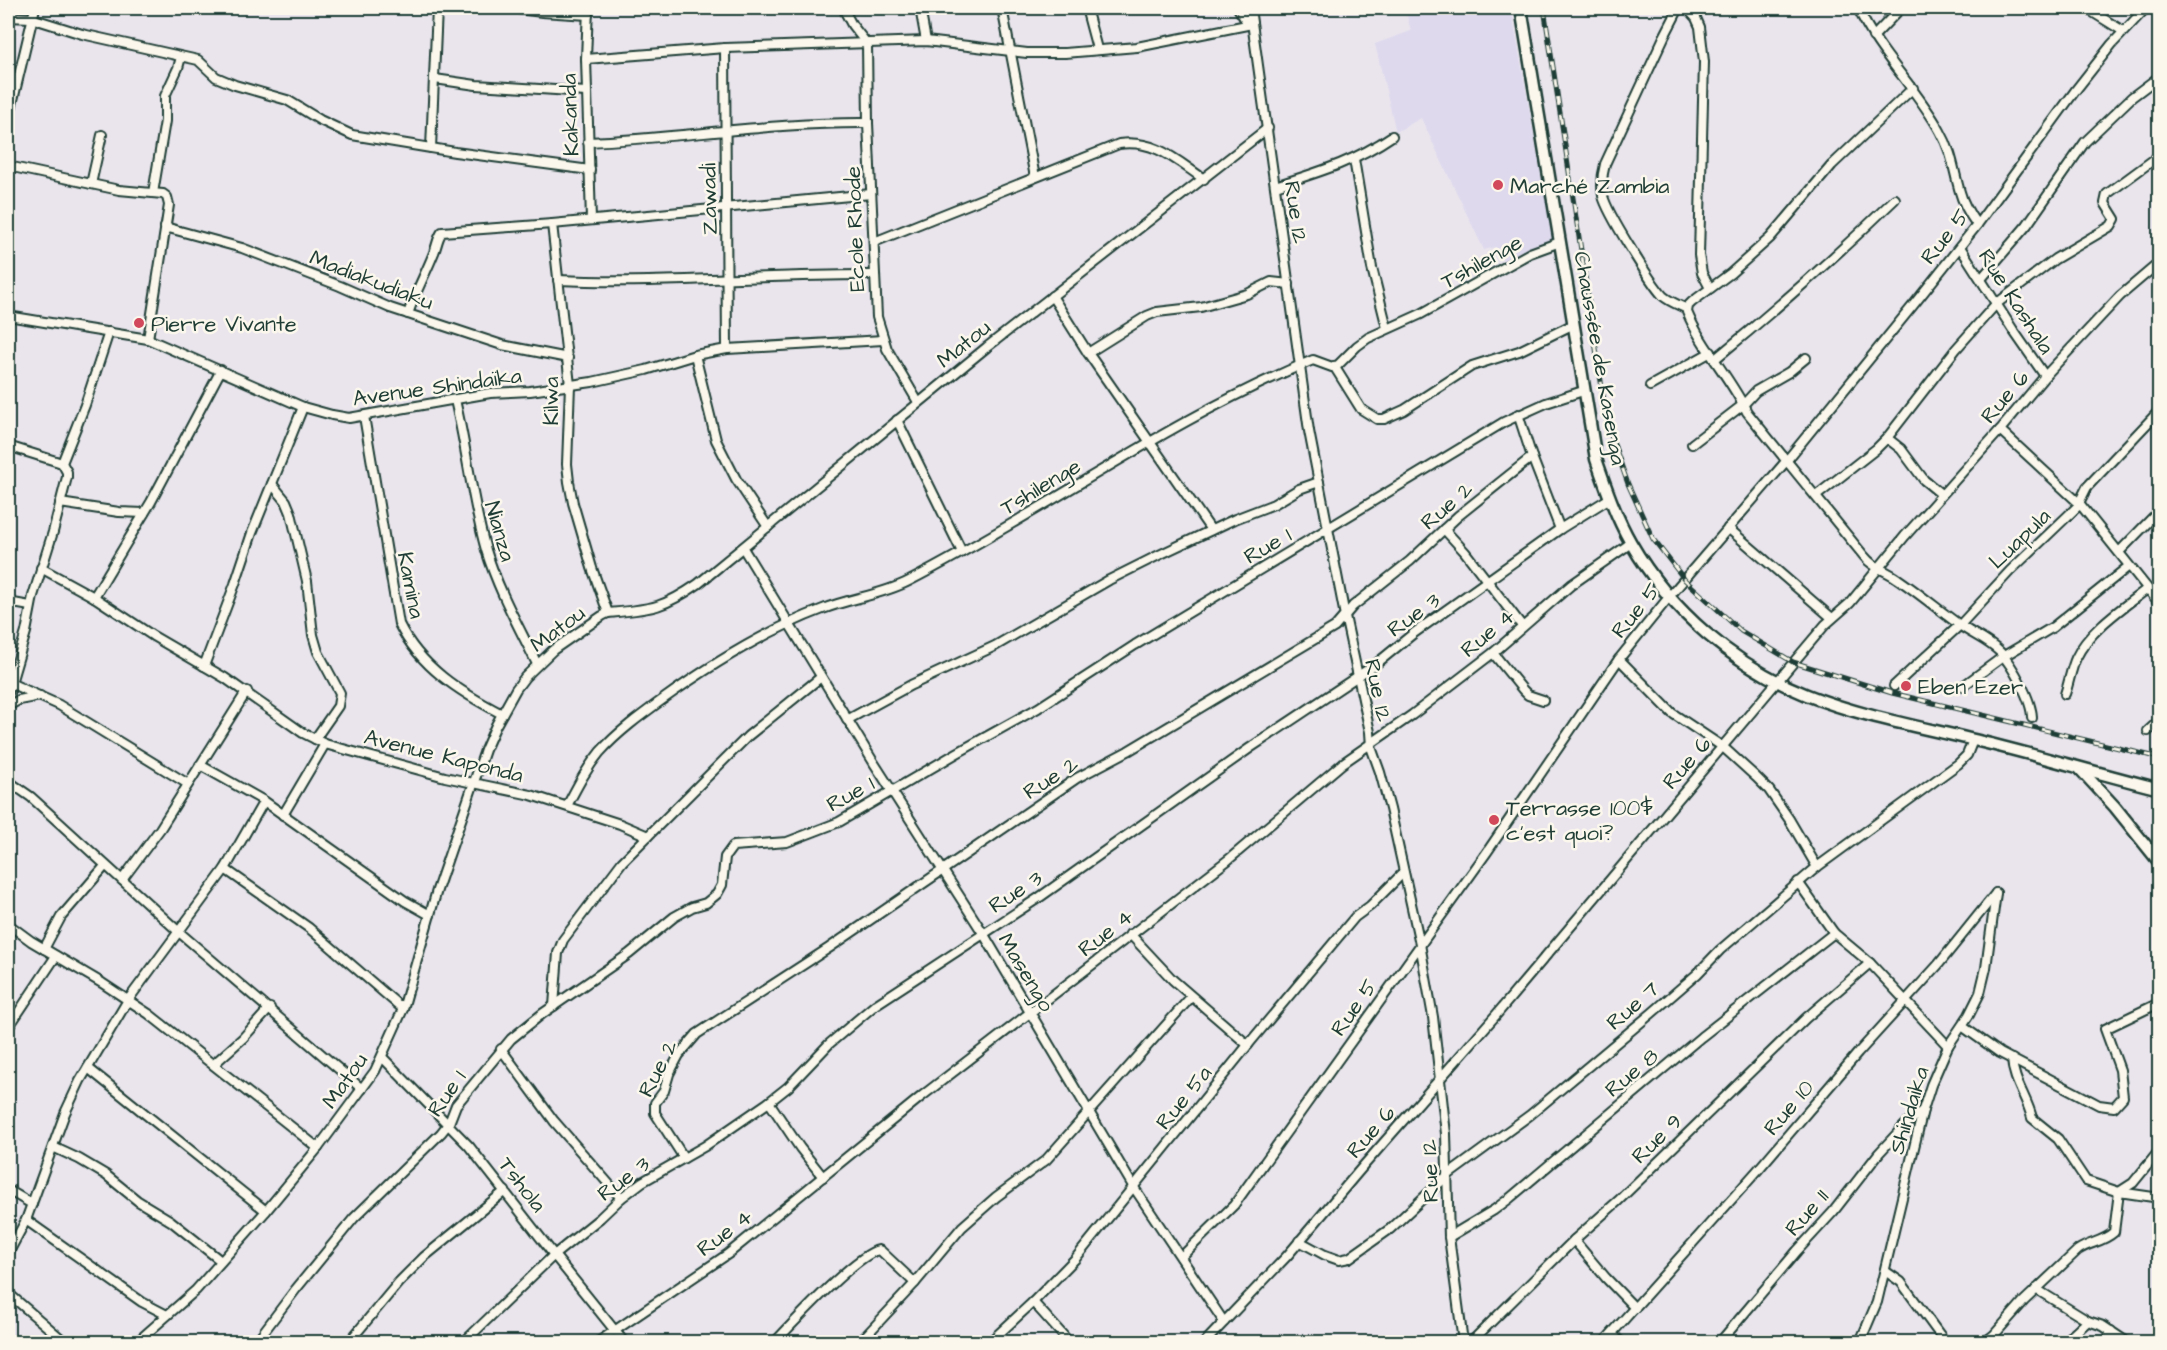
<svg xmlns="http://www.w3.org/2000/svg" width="2167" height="1350" viewBox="0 0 2167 1350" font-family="'Architects Daughter',sans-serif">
<rect width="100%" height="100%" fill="#eae5ed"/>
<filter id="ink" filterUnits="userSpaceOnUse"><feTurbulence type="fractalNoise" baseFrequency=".0167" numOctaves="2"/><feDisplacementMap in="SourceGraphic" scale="12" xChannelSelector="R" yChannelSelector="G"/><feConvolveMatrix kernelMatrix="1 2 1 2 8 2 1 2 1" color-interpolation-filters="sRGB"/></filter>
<g filter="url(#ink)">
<polygon fill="#ded9ed" points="1405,8 1511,8 1553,239 1505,263 1495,247 1484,250 1421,118 1396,132 1375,44 1411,31"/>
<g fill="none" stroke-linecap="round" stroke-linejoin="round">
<defs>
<g id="street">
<polyline points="510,8 542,12 588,15"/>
<polyline points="588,8 586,59 591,220"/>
<polyline points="843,8 852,25 867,44 868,123 877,317 887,349 918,402"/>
<polyline points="920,8 926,41"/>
<polyline points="1002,8 1035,177"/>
<polyline points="1086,8 1097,49"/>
<polyline points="1238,8 1248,24"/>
<polyline points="1250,8 1309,431 1345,616 1370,732 1371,747 1380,772 1390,809 1420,944 1433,1017 1446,1134 1449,1237 1463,1342"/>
<path d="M1679 8 1664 37 1605 164C1602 175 1601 185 1603 196 1607 213 1651 283 1663 296 1670 302 1679 305 1687 309"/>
<polyline points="1687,8 1696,18 1700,27 1704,62 1699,255 1702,273 1710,288"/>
<path d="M1858 8C1878 53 1916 87 1940 131 1953 154 1953 169 1960 192 1963 204 1970 215 1977 225"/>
<polyline points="2086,8 2123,31"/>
<polyline points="8,17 31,18 82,34 198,60 216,77 235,85 287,100 320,120 352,135 455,152 590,170"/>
<polyline points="1873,37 1901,8"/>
<polyline points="725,48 727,349"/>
<polyline points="586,59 725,48 926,41 1027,53 1065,53 1137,47 1252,24"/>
<polyline points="435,79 476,85 586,92"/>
<path d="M1913 88 1832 165 1770 238 1731 273 1692 302 1688 306 1687 312C1702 348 1730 377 1747 412L1864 556C1874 569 1885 569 1898 579 1920 594 1940 611 1961 626 1974 635 1989 641 2000 652 2012 665 2032 700 2032 718"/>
<polyline points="8,121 35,8"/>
<path d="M588 142C682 138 774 122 868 123"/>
<polyline points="431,148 437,8"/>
<polyline points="1354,159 1372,268 1387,328"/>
<polyline points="8,166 119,190 163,194 167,197 169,205 148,339"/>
<polyline points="91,184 102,135"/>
<path d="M1275 186C1319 172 1354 162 1392 136"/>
<polyline points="153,193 165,121 165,96 178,68 181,57"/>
<polyline points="165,227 242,248 340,286 390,308 502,345 568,358"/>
<path d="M874 242 1119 144C1155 139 1177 161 1204 179"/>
<polyline points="1960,247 2013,330 2045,376"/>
<polyline points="1981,279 2027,225 2085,142 2132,97 2160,76"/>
<path d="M558 280C664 285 769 274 874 275"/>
<polyline points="1052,296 1088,353 1211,530"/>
<path d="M408 314C415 293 425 275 433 255 437 247 437 239 442 232L552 224"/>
<polyline points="8,316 148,339 303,407 332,415 349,418 490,393 530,391 592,382 646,370 695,355 727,349 883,340"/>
<polyline points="1088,353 1147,316 1157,312 1201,307 1247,294 1271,282 1289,284"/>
<polyline points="695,355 716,440 736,479 768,527"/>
<path d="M1715 359C1778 308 1837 255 1895 199"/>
<polyline points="1334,366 1361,409 1377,419 1384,419 1404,410 1472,366 1519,351 1572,325"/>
<polyline points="1650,386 1711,352"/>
<path d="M455 400C467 450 472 501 486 550 498 590 519 627 537 664"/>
<polyline points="1518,414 1532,457 1560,529"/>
<path d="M364 416 399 624C420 667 460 692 502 714"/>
<polyline points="897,420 962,552"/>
<polyline points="2000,430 2080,504 2160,604"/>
<polyline points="1887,438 1901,449 1924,480 1941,494"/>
<polyline points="1692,444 1744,404 1756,391 1789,372 1806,358"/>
<polyline points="8,446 62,463"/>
<polyline points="272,484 286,501 291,513 307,581 313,635 318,652 340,693 338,706 315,739"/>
<polyline points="1816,496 1876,449 1887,438 1956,349 1996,304 2055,259 2111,226 2115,219 2105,203 2107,194 2160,155"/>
<polyline points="60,503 119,512 144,513"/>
<polyline points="1728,528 1832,618"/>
<polyline points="1444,529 1465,552 1522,626"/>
<polyline points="743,548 874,763 983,933 1133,1186 1224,1322"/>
<polyline points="2119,552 2160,510"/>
<polyline points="41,568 94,597 153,636 225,678 303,733 325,744 445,777 531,795 620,824 648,836"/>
<polyline points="94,597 151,502 221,370"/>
<polyline points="8,602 30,606"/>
<polyline points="608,613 592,568 573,503 569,482 567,464 570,385 552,224 871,194"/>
<polyline points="1493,653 1523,690 1528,695 1543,700"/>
<polyline points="1619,659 1672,713 1723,747 1756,777 1769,790 1789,819 1817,867"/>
<polyline points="204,666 235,584 252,533 303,407"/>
<polyline points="10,683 59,705 188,784"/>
<polyline points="1894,686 1960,625 2010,571 2077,507 2087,487 2160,410"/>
<polyline points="1963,686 2004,656 2053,627 2129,566"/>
<polyline points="8,693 26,632 33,596 53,532 67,477 67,472 62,463 85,405 109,332"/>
<path d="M2065 694C2069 683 2071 669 2076 658 2089 630 2124 607 2147 589"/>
<polyline points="8,706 19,700 40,696"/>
<polyline points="847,720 911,685 995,646 1109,580 1159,555 1235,519 1274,504 1299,489 1319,482"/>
<polyline points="2148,731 2160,720"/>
<polyline points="200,765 264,801 405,901 430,915"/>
<polyline points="8,781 31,797 179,932 362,1089"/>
<path d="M567 806C577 787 586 769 600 752 618 732 640 716 662 700 712 664 765 631 823 609 851 598 882 595 909 581 1045 511 1171 418 1313 360L1332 367 1338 365 1357 346 1368 338 1421 314 1530 253 1560 242"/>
<polyline points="283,815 325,744"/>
<polyline points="225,869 309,928 403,1009"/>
<polyline points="122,880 160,829 247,691"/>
<polyline points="1798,882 1834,933 1870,963 1948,1046"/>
<polyline points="8,924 31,941 102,983 149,1014 318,1148"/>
<polyline points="1130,934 1173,980 1248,1045"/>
<polyline points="44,949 61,917 105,866"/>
<polyline points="554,1006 558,953 563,940 622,862 748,736 821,677"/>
<polyline points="1962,1026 2000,1053 2099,1105 2114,1107 2123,1097 2120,1070 2105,1029 2157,1004"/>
<polyline points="8,1028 56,956"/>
<polyline points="501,1049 554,1121 621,1198"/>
<polyline points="382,1057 469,1146 554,1255 624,1342"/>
<path d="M2012 1059C2013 1081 2027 1097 2032 1118L2058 1139 2086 1181 2119 1192 2160 1198"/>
<polyline points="214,1064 243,1038 270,1008"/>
<polyline points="88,1068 266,1211"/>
<polyline points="769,1102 800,1148 823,1177"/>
<polyline points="53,1147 79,1159 106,1175 138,1201 171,1221 221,1261"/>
<polyline points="684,1158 655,1113 655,1103 664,1091 669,1074 679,1055 697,1034 829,948 1077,778 1128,751 1335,627 1353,606 1410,561 1458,516 1532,457"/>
<polyline points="8,1190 32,1204"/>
<polyline points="26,1220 142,1302 167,1315"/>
<polyline points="1449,1237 1494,1210 1510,1198 1701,1037 1834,933"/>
<polyline points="1574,1240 1606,1278 1635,1308"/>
<polyline points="1299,1241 1325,1255 1339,1260 1349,1258 1390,1229 1448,1175 1530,1115 1652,1013 1697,974 1720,950 1817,867 1958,764 1967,755 1973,740"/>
<polyline points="8,1254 26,1220 65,1113 80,1081 128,1000 225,869 264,801"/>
<polyline points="1181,1257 1234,1205 1487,852 1619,659 1669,597 1788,459 1915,303 1977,225 2075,91 2112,44 2146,8"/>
<polyline points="1885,1271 1901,1282 1945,1342"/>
<polyline points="2036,1289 2088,1321 2103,1326 2127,1342"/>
<polyline points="8,1293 65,1342"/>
<polyline points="1033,1302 1069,1342"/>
<polyline points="1612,1334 1621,1342"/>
<path d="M137 1342 196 1290 266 1211 318 1148 375 1071 403 1009 437 890 485 750 496 725 516 689 525 677 553 650 602 616 608 613C651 609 662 609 698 584L987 347 1268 128"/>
<polyline points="256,1342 296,1289 354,1218 441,1133 449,1123 456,1105 511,1039 542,1014 629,954 674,917 692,907 706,903 717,894 722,885 725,857 733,846 787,842 839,822 957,753 1038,708 1135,645 1504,422 1546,403 1583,391"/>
<polyline points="349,1342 399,1282 424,1257 505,1191"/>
<polyline points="464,1342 554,1255 600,1218 621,1198 642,1182 705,1146 769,1102 788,1087 829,1044 875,1005 1040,897 1250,748 1376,664 1414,633 1560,529 1610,498"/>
<polyline points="598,1342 728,1254 922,1096 1228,860 1343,763 1412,715 1493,653 1571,585 1631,543"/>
<path d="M775 1342C793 1323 857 1254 879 1250L881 1251 915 1283"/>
<polyline points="860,1342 915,1283 962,1227 996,1197 1046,1160 1191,997"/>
<polyline points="990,1342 1033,1302 1075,1259 1252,1040 1355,917 1370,906 1403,873"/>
<polyline points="1205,1342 1287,1256 1365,1164 1496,1015 1825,625 1850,603 1905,536 2000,430 2045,376 2120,296 2160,262"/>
<polyline points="1471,1342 1574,1240 1618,1201 1806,1018 1870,963"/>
<polyline points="1604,1342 1757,1171 1858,1053 1938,965 1996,893"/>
<polyline points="1720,1342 1797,1251 1833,1212 1879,1153 1905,1125 1923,1110"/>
<polyline points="1860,1342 1877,1302 1923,1110 1931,1085 1948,1046 1969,1015 1980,993 1986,968 1996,893"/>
<path d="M1985 1342 1994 1335 2024 1301 2078 1250C2090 1242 2103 1242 2114 1232L2119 1192 2133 1183 2160 1150"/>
<polyline points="2065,1342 2088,1321"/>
<polyline points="2107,1342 2111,1331"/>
</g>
<g id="secondary">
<path d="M1521 8 1596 459C1606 488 1616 517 1631 543 1670 611 1735 666 1807 695 1860 716 1916 726 1970 739 2034 754 2096 773 2160 789"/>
<polyline points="2080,769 2115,807 2160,863"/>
</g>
</defs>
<use href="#street" stroke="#1f3d34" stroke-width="12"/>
<use href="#secondary" stroke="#1f3d34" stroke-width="15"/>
<use href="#street" stroke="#fbf7ec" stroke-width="8"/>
<use href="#secondary" stroke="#fbf7ec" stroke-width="10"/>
<defs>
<polyline id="rail" points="1544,8 1608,427 1628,484 1653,539 1685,580 1741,631 1793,662 1892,693 2160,758"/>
</defs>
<use href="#rail" stroke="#1f3d34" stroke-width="5"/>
<use href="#rail" stroke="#fbf7ec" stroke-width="3" stroke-dasharray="9" stroke-linecap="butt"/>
</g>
</g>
<g fill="#d1495b" stroke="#fbf7ec" stroke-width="2">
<circle cx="1498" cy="185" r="6"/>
<circle cx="139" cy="323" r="6"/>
<circle cx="1906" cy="686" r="6"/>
<circle cx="1494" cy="820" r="6"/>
</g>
<g text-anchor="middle" stroke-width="5" stroke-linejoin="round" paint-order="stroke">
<g font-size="22" fill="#1f3d34" stroke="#fbf7ec">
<text transform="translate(569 115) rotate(-92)" y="8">Kakanda</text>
<text transform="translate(708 199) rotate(-91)" y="8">Zawadi</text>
<text transform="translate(1297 212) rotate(82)" y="8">Rue 12</text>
<text transform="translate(854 229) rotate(-92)" y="8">Ecole Rhode</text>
<text transform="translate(1944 236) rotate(-52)" y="8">Rue 5</text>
<text transform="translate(1481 261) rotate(-29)" y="8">Tshilenge</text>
<text transform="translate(372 279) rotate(21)" y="8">Madiakudiaku</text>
<text transform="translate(2017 301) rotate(57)" y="8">Rue Kashala</text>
<text transform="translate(963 343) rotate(-39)" y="8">Matou</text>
<text transform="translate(1601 358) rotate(80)" y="8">Chaussée de Kasenga</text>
<text transform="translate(437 386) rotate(-8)" y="8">Avenue Shindaïka</text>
<text transform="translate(2004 396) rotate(-50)" y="8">Rue 6</text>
<text transform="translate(550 401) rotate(-90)" y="8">Kilwa</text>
<text transform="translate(1040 486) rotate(-31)" y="8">Tshilenge</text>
<text transform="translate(1446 505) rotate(-41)" y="8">Rue 2</text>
<text transform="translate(501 531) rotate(74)" y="8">Nianza</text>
<text transform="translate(2019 538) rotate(-44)" y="8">Luapula</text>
<text transform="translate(1267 545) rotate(-30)" y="8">Rue 1</text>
<text transform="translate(412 585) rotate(79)" y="8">Kamina</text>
<text transform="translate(1635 610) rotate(-51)" y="8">Rue 5</text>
<text transform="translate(1413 614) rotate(-36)" y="8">Rue 3</text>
<text transform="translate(557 628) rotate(-37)" y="8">Matou</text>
<text transform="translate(1487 632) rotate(-40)" y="8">Rue 4</text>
<text transform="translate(1379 690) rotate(78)" y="8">Rue 12</text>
<text transform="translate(444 755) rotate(14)" y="8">Avenue Kaponda</text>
<text transform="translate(1686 762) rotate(-49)" y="8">Rue 6</text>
<text transform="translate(1050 777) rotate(-33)" y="8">Rue 2</text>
<text transform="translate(850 793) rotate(-29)" y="8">Rue 1</text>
<text transform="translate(1015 891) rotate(-33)" y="8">Rue 3</text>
<text transform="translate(1105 932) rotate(-38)" y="8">Rue 4</text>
<text transform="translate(1027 972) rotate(59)" y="8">Masengo</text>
<text transform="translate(1632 1005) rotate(-41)" y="8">Rue 7</text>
<text transform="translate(1353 1007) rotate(-55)" y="8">Rue 5</text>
<text transform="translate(657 1068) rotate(-63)" y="8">Rue 2</text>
<text transform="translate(1631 1072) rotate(-40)" y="8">Rue 8</text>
<text transform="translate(344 1080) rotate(-55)" y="8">Matou</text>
<text transform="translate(446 1093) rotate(-56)" y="8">Rue 1</text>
<text transform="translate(1183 1097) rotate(-51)" y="8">Rue 5a</text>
<text transform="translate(1788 1107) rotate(-50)" y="8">Rue 10</text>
<text transform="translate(1908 1110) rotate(-73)" y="8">Shindaika</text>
<text transform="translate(1370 1131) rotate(-49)" y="8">Rue 6</text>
<text transform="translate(1656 1138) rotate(-44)" y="8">Rue 9</text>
<text transform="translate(1429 1171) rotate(-92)" y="8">Rue 12</text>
<text transform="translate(623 1178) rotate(-37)" y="8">Rue 3</text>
<text transform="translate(523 1184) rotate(52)" y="8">Tshola</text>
<text transform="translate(1806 1212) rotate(-49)" y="8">Rue 11</text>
<text transform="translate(724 1232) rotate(-37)" y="8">Rue 4</text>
</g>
<g font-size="22" fill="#1f3d34" stroke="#fbf7ec" text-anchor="start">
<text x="1510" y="193">Marché Zambia</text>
<text x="151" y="331">Pierre Vivante</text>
<text x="1918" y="694">Eben Ezer</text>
<text x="1506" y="815">Terrasse 100$<tspan x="1506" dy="25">c'est quoi?</tspan></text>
</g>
</g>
<rect width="2167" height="1350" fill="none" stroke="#fbf7ec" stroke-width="30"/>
<rect x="15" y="15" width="2137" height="1320" fill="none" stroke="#1f3d34" stroke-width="2" filter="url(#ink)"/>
</svg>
